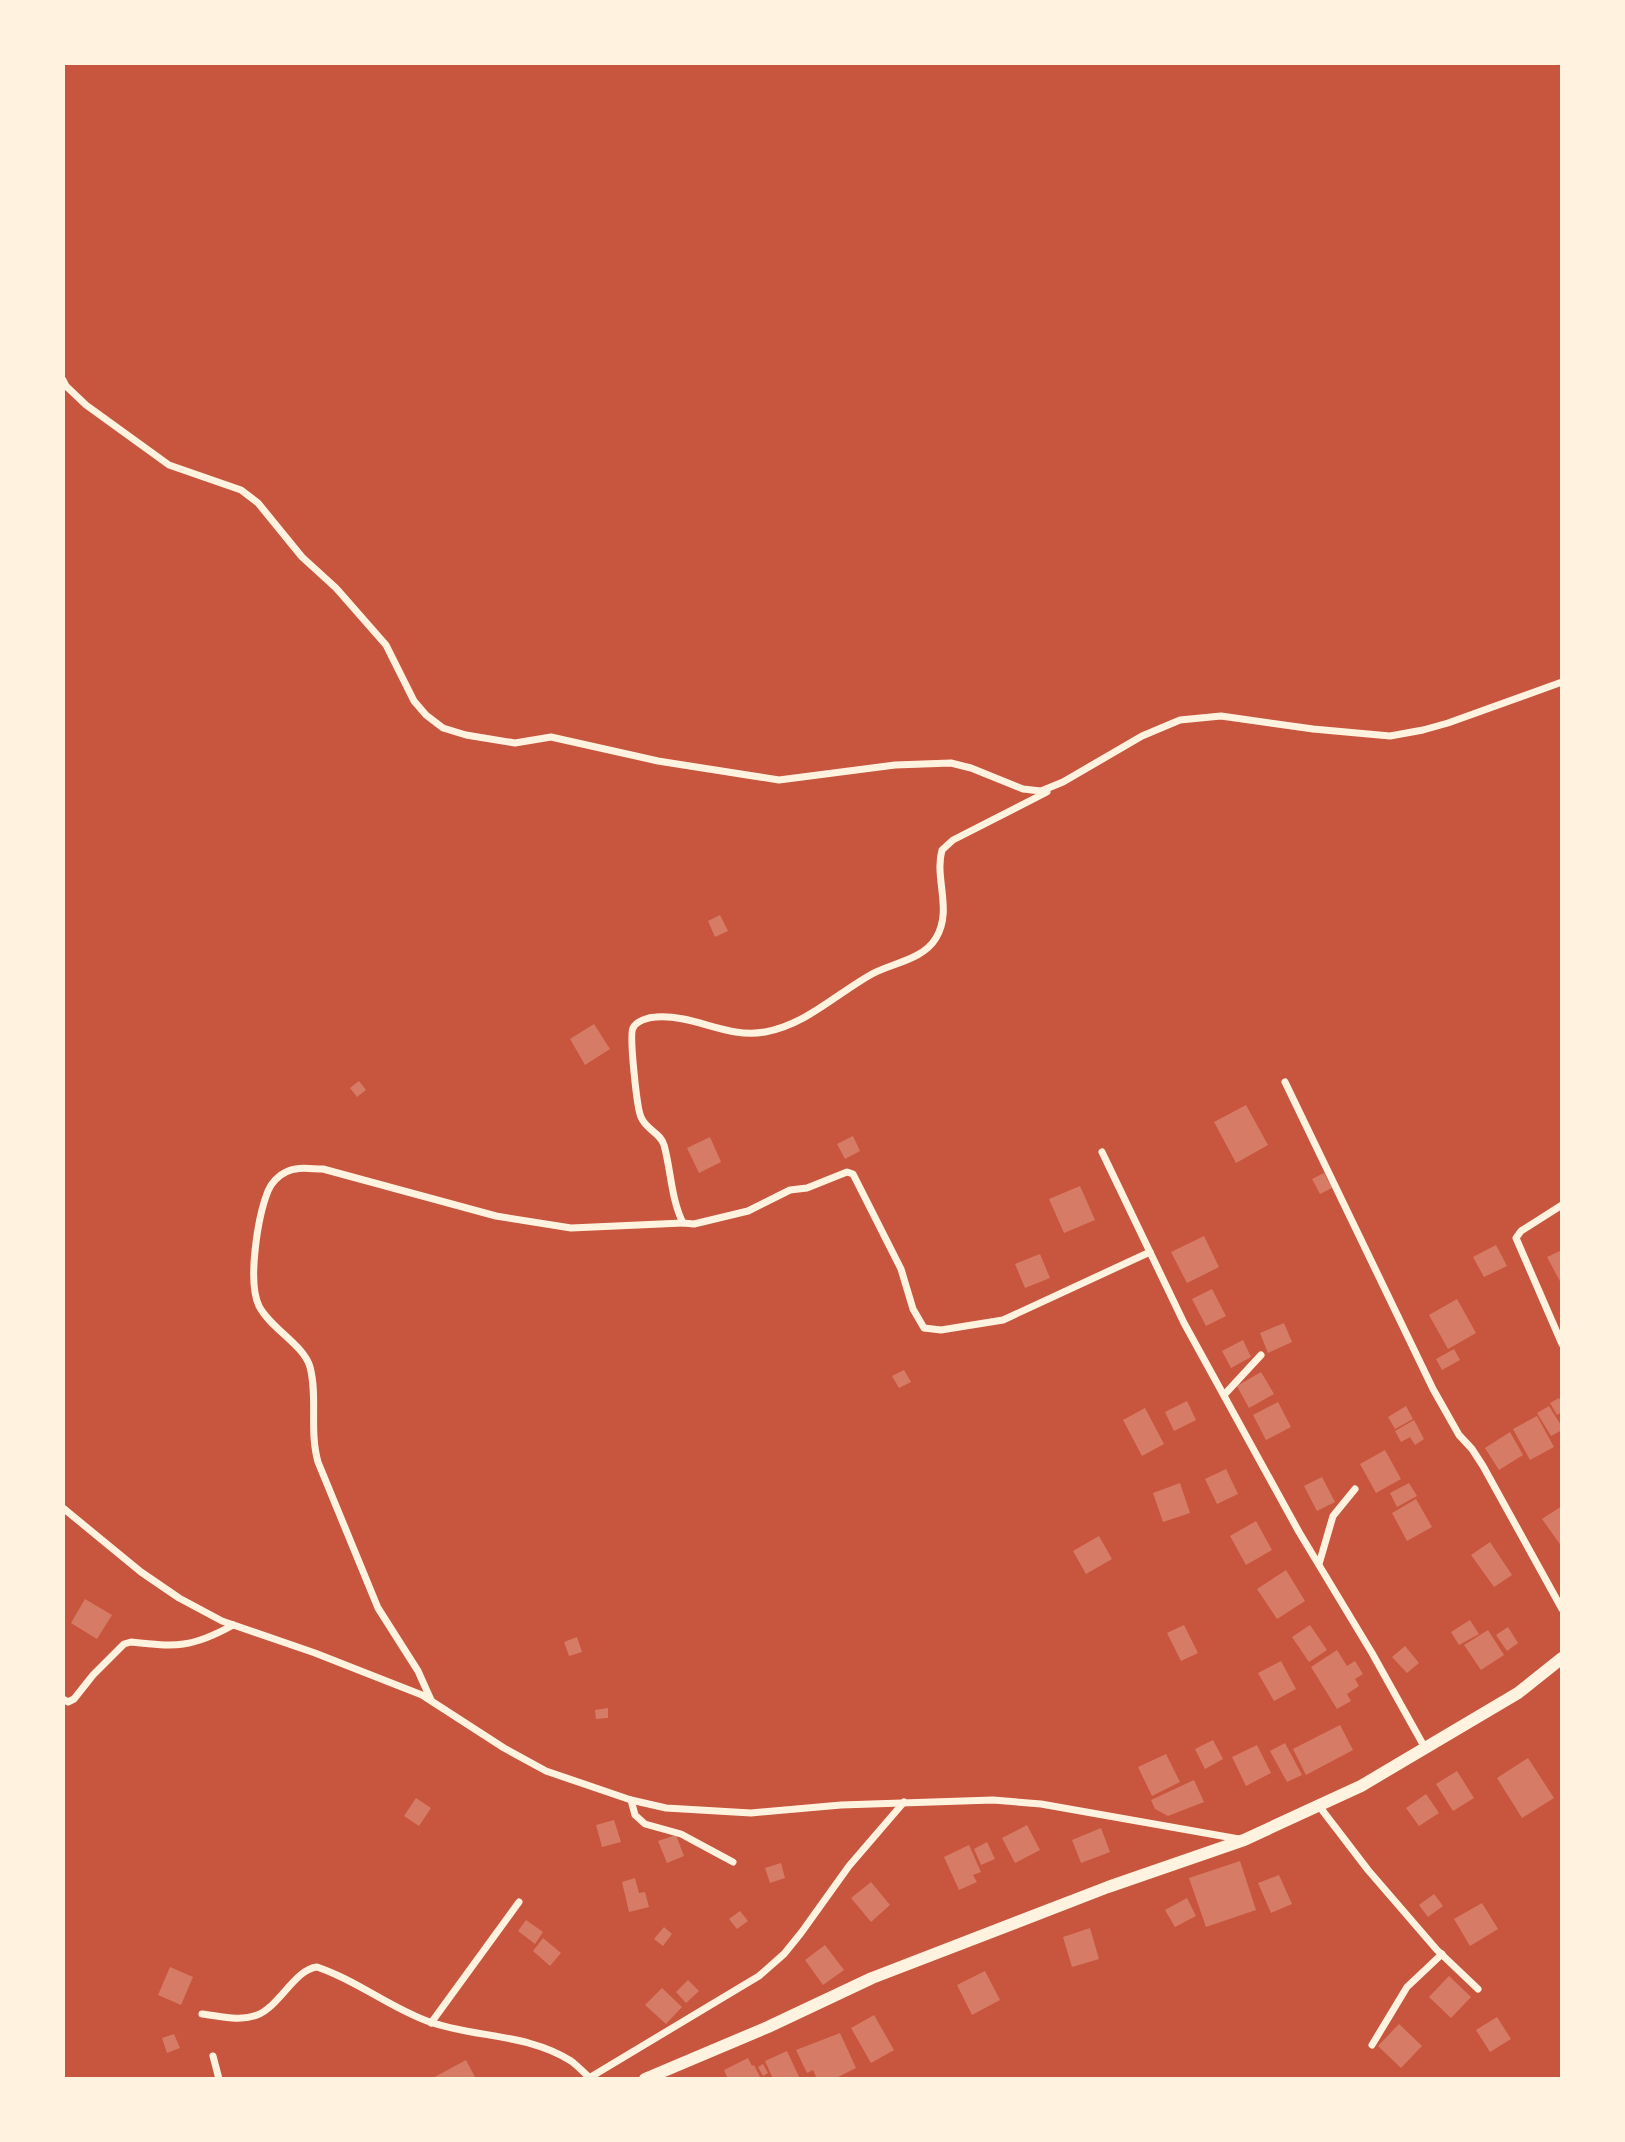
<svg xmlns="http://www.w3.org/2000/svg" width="1625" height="2142" viewBox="0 0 1625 2142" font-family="'Asap Condensed',sans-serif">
<rect width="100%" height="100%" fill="#c8553d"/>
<g fill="#d67c66">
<polygon points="720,915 728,931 715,937 708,921"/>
<polygon points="594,1024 610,1049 585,1065 570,1039"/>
<polygon points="359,1081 366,1090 357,1097 350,1088"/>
<polygon points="1246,1105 1268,1145 1236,1163 1214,1122"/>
<polygon points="853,1136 860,1151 845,1159 837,1144"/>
<polygon points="710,1137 721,1162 699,1173 687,1148"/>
<polygon points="1324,1173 1332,1188 1320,1194 1312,1179"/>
<polygon points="1080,1186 1095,1220 1064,1233 1049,1199"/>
<polygon points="1204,1236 1219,1267 1187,1283 1171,1252"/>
<polygon points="1496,1245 1507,1266 1484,1277 1473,1257"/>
<polygon points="1562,1250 1562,1285 1547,1257"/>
<polygon points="1040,1254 1050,1278 1025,1288 1015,1264"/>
<polygon points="1212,1289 1226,1316 1206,1326 1192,1299"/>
<polygon points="1457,1299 1476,1333 1448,1349 1429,1315"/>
<polygon points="1284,1323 1292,1342 1268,1353 1260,1333"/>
<polygon points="1243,1340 1251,1357 1231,1368 1222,1351"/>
<polygon points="1454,1349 1460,1360 1442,1370 1436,1359"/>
<polygon points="904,1370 911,1382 899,1388 892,1376"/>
<polygon points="1261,1372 1274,1394 1249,1408 1237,1386"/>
<polygon points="1559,1398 1562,1403 1562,1412 1557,1415 1550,1403"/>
<polygon points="1187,1401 1196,1420 1174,1431 1165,1412"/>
<polygon points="1278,1402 1291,1427 1266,1440 1253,1415"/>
<polygon points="1406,1406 1413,1419 1395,1429 1388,1417"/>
<polygon points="1549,1406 1562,1427 1562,1430 1551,1436 1537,1413"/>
<polygon points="1145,1408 1164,1444 1142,1456 1123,1420"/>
<polygon points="1537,1416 1554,1447 1530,1460 1513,1429"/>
<polygon points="1414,1420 1424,1439 1415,1445 1410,1437 1401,1442 1395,1431"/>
<polygon points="1510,1432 1523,1455 1499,1470 1485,1448"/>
<polygon points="1385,1450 1401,1479 1376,1493 1360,1464"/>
<polygon points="1226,1469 1238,1494 1217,1504 1205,1479"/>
<polygon points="1322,1477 1335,1502 1317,1511 1304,1486"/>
<polygon points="1180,1483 1190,1513 1163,1522 1153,1493"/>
<polygon points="1409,1483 1417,1496 1397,1507 1390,1493"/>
<polygon points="1416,1499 1432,1527 1407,1541 1392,1513"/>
<polygon points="1562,1506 1562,1547 1542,1519"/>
<polygon points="1256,1521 1272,1550 1246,1565 1230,1536"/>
<polygon points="1099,1536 1112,1559 1086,1574 1073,1551"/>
<polygon points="1490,1542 1512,1575 1494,1587 1471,1555"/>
<polygon points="1286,1570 1305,1601 1277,1619 1257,1589"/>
<polygon points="85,1599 112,1615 97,1639 71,1623"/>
<polygon points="1470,1620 1479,1634 1459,1645 1451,1632"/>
<polygon points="1184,1625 1198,1653 1181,1661 1167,1633"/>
<polygon points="1310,1625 1327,1650 1309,1662 1292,1637"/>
<polygon points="1508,1627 1518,1643 1507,1651 1496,1635"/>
<polygon points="1488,1630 1504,1655 1481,1670 1464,1645"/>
<polygon points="577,1637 582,1652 569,1656 564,1642"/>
<polygon points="1405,1646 1419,1663 1407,1673 1392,1657"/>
<polygon points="1337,1650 1347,1666 1355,1661 1363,1674 1355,1679 1359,1686 1347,1694 1351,1701 1337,1709 1311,1667"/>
<polygon points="1281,1661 1296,1689 1274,1701 1258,1673"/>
<polygon points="608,1708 608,1718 596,1719 595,1710"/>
<polygon points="1340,1725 1353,1750 1306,1775 1293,1749"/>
<polygon points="1213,1740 1223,1759 1205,1769 1195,1749"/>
<polygon points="1285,1743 1302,1775 1287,1782 1270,1751"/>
<polygon points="1257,1745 1271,1773 1246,1786 1232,1757"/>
<polygon points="1166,1754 1180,1782 1152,1796 1138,1767"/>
<polygon points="1528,1758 1554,1798 1522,1818 1497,1778"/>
<polygon points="1457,1771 1474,1798 1453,1811 1436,1784"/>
<polygon points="1194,1780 1204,1802 1168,1816 1155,1809 1151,1800"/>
<polygon points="1426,1794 1439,1813 1419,1826 1406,1808"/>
<polygon points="416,1798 431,1808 419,1826 404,1816"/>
<polygon points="614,1820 621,1842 602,1847 596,1825"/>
<polygon points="1027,1825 1040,1850 1015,1863 1002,1838"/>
<polygon points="1101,1828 1110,1852 1081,1863 1072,1840"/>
<polygon points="676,1835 684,1856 667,1863 658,1841"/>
<polygon points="987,1842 995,1859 981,1865 974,1849"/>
<polygon points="969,1845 981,1872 973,1875 977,1882 959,1890 944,1857"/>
<polygon points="1240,1861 1256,1910 1206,1927 1189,1878"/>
<polygon points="781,1863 785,1878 770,1883 765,1868"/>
<polygon points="1279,1875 1292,1904 1271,1913 1258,1883"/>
<polygon points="635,1878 639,1893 645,1892 649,1907 629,1912 622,1882"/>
<polygon points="871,1882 890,1905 871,1922 851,1898"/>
<polygon points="1434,1894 1443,1906 1428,1917 1419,1905"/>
<polygon points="1187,1898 1196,1916 1175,1927 1165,1910"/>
<polygon points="1482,1903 1498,1929 1470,1946 1454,1919"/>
<polygon points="740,1911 748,1921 737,1929 729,1919"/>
<polygon points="526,1920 543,1932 535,1944 518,1931"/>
<polygon points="664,1927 672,1934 663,1946 654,1939"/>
<polygon points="1090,1928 1099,1959 1072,1967 1063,1937"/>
<polygon points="543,1938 561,1953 550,1966 533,1951"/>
<polygon points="825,1945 844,1970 823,1985 805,1960"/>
<polygon points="170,1967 193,1977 181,2005 158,1995"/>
<polygon points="985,1971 1000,2000 972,2015 957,1985"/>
<polygon points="1449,1976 1471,1997 1451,2018 1429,1997"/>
<polygon points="688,1980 699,1991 686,2003 676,1992"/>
<polygon points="662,1988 682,2007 666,2024 645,2005"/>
<polygon points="874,2015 894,2050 871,2063 851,2028"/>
<polygon points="1497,2017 1511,2039 1490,2052 1476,2030"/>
<polygon points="1399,2024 1422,2046 1401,2068 1378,2046"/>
<polygon points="840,2033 856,2068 834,2079 817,2079 813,2070 807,2073 796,2050"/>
<polygon points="174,2034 180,2048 167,2053 162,2038"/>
<polygon points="787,2051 800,2079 773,2079 765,2061"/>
<polygon points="748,2058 752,2066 754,2065 761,2079 728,2079 724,2070"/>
<polygon points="466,2060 476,2079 431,2079"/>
<polygon points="763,2064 768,2073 763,2076 758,2067"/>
</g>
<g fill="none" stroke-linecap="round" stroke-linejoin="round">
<g stroke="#fff3e0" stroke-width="7">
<polyline points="63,380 66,386 86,405 169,465 241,490 258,503 302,557 336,588 386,645 414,701 426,715 443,728 466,735 515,743 551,737 658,761 779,780 895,765 951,763 971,768 1023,789 1041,791 1063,782 1142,736 1180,720 1221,716 1313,729 1390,736 1423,730 1448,723 1562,682"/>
<path d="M1047 792 953 840 942 850C934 878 953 910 936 938 923 960 892 963 872 974 836 994 807 1024 765 1032 727 1039 694 1014 656 1017 649 1017 636 1021 633 1028 629 1035 637 1109 641 1117 646 1130 661 1133 664 1145 671 1170 671 1199 683 1223L694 1224 748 1211 790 1190 807 1188 847 1172 853 1174 901 1269 913 1309 924 1328 941 1330 1003 1320 1150 1252"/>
<polyline points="1285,1082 1433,1389 1459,1435 1472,1449 1483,1466 1562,1609"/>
<polyline points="1102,1152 1184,1323 1299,1532 1372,1653 1425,1748"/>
<polyline points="1562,1205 1521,1231 1516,1238 1562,1344"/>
<polyline points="1224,1395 1261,1355"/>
<polyline points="63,1508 141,1572 179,1598 222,1621 315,1653 422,1695 504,1748 546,1771 631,1800 666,1808 751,1813 841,1805 993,1800 1041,1804 1239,1839"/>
<polyline points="1319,1564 1333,1516 1355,1489"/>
<path d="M63 1699 68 1702 74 1699 93 1675 124 1644 131 1642C176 1647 192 1648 233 1625"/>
<path d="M431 1700 418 1671 378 1608 318 1462C309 1430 318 1397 310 1367 304 1345 270 1328 259 1306 247 1281 258 1216 268 1191 271 1183 279 1175 286 1172 297 1166 311 1169 323 1169L496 1216 571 1228 683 1223"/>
<polyline points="631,1800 635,1815 645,1824 681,1834 733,1862"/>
<polyline points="1319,1806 1368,1870 1437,1950 1478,1989"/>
<path d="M202 2014C220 2016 239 2022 257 2015 279 2007 295 1969 317 1967 356 1980 389 2007 427 2021 473 2038 528 2033 571 2061 578 2066 584 2073 591 2079"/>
<polyline points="431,2023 519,1902"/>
<polyline points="1372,2045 1407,1987 1442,1954"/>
<polyline points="213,2056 219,2079"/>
<polyline points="589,2078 759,1976 784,1954 801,1933 849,1866 904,1802"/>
</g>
<polyline stroke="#fff3e0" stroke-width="12" points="645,2079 768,2027 872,1978 1108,1887 1244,1840 1311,1809 1361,1786 1518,1693 1562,1658"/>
</g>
<rect width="1625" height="2142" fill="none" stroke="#fff3e0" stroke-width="130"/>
</svg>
